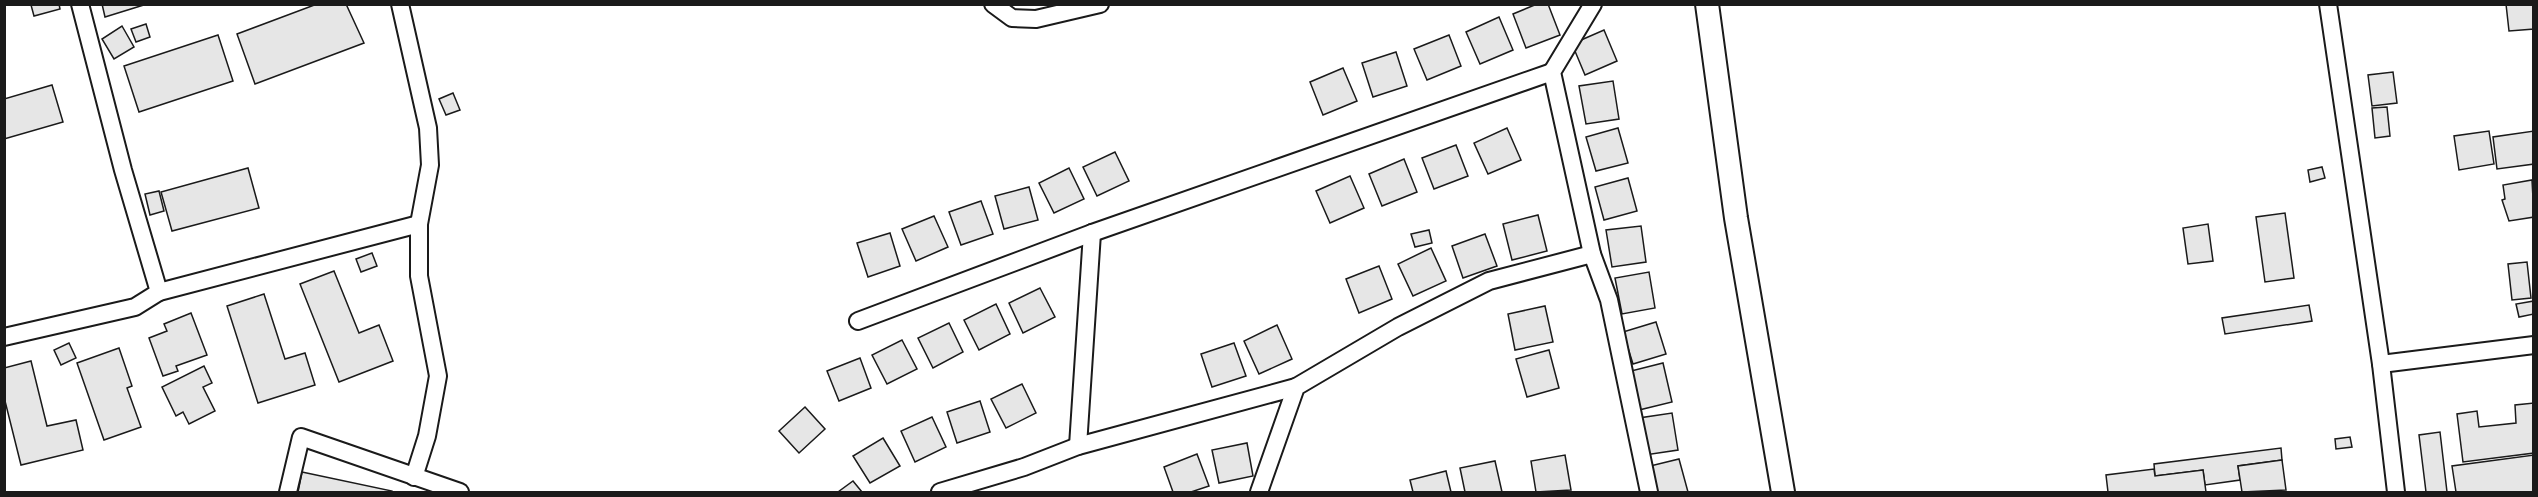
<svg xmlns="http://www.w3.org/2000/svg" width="2538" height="497" viewBox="0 0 2538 497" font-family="Raleway,sans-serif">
<rect width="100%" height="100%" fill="#fff"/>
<g fill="#e6e6e6" stroke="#1a1a1a" stroke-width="1.5">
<polygon points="59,4 60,9 34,16 31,5"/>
<polygon points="102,4 147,4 105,17"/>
<polygon points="317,4 346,4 364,43 255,84 237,34"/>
<polygon points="1537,4 1548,4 1560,35 1526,48 1513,14"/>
<polygon points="2506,4 2534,4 2534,29 2509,31"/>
<polygon points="1499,17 1513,50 1480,64 1466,32"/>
<polygon points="146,24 150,37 136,42 131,29"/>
<polygon points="122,26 134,47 114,59 102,39"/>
<polygon points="1604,30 1617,61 1585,75 1572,44"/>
<polygon points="218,35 233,81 139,112 124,66"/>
<polygon points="1449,35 1461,66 1427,80 1414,49"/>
<polygon points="1396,52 1407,86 1373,97 1362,63"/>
<polygon points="1343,68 1357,101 1323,115 1310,82"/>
<polygon points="2393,72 2397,103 2372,106 2368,75"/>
<polygon points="1613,81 1619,119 1586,124 1579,86"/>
<polygon points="52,85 63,122 4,139 4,99"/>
<polygon points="453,93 460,110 446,115 439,99"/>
<polygon points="2387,107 2390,136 2375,138 2372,108"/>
<polygon points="1507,128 1521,160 1488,174 1474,143"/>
<polygon points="1618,128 1628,163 1596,171 1586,137"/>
<polygon points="2489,131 2494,164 2459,170 2454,136"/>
<polygon points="2534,131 2534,164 2497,169 2493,137"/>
<polygon points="1456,145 1468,176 1434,189 1422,158"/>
<polygon points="1115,152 1129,181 1097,196 1083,167"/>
<polygon points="1404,159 1417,192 1382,206 1369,174"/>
<polygon points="2322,167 2325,178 2310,182 2308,170"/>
<polygon points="248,168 259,208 172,231 161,192"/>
<polygon points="1069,168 1084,199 1054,213 1039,183"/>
<polygon points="1350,176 1364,208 1330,223 1316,191"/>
<polygon points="1628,178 1637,211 1604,220 1595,187"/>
<polygon points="2532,180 2534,217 2509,221 2502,200 2505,199 2503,185"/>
<polygon points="1029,187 1038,220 1004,229 995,196"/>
<polygon points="159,191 164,211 150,215 145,194"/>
<polygon points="981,201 993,234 961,245 949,212"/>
<polygon points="2285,213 2294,278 2265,282 2256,217"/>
<polygon points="1538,215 1547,251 1512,260 1503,224"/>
<polygon points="934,216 948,247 916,261 902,229"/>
<polygon points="2208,224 2213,261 2188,264 2183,228"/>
<polygon points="1641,226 1646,262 1612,267 1606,230"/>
<polygon points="1429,230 1432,243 1415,247 1411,234"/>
<polygon points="890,233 900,266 868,277 857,243"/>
<polygon points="1485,234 1497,266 1463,278 1452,246"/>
<polygon points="1431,248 1446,281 1413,296 1398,264"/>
<polygon points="372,253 377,266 361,272 356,259"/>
<polygon points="2527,262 2531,298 2512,300 2508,264"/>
<polygon points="1379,266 1392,299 1359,313 1346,279"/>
<polygon points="334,271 359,333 379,325 393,361 339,382 300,284"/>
<polygon points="1649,272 1655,308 1622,314 1615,278"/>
<polygon points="1040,288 1055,317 1023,333 1009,303"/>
<polygon points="264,294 285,359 305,353 315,385 258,403 227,306"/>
<polygon points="2534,301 2534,314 2519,317 2516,304"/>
<polygon points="996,304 1010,334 979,350 964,320"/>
<polygon points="2309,305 2312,321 2225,334 2222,318"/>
<polygon points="1545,306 1553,342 1515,350 1508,314"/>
<polygon points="191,313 207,355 176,366 178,371 163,376 149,338 167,331 164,324"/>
<polygon points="1656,322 1666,354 1633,364 1623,332"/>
<polygon points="949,323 963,352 933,368 918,338"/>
<polygon points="1277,325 1292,359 1259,374 1244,341"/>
<polygon points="902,340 917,369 887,384 872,355"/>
<polygon points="69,343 76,358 61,365 54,350"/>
<polygon points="1234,343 1246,376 1212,387 1201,354"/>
<polygon points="119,348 132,386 127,388 141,427 104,440 77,363"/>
<polygon points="1549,350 1559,388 1527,397 1516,359"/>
<polygon points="860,358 871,388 839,401 827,371"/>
<polygon points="31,361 47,426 76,420 83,450 21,465 4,397 4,368"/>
<polygon points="1663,363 1672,402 1639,410 1631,371"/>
<polygon points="204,366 212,383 203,387 215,411 189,424 183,412 176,416 162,387"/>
<polygon points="1022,384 1036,413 1006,428 991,399"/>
<polygon points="980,401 990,432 957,443 947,412"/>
<polygon points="2534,403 2534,453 2463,462 2457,414 2477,411 2479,427 2516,423 2515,405"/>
<polygon points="805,407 825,429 799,453 779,431"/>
<polygon points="1672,413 1678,450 1645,455 1639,418"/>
<polygon points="932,417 946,447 915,462 901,431"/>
<polygon points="2440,432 2447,492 2426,492 2419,435"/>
<polygon points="2350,437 2352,447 2336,449 2335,439"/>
<polygon points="883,438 900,466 870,483 853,456"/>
<polygon points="1247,443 1253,476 1219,483 1212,450"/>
<polygon points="2281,448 2282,460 2238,466 2240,480 2205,485 2203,470 2155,476 2154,464"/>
<polygon points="1197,454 1209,486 1191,492 1173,492 1164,467"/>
<polygon points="1565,455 1571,490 1536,492 1531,461"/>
<polygon points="2534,455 2534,492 2456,492 2452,466"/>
<polygon points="1679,459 1688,492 1653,492 1646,467"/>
<polygon points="2282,460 2286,490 2242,492 2238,466"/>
<polygon points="1495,461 1502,492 1465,492 1460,468"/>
<polygon points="2154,469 2155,476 2203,470 2206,492 2108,492 2106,475"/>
<polygon points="1446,471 1451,492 1413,492 1410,480"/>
<polygon points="302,472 392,491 392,492 298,492"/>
<polygon points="853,481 862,492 838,492"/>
</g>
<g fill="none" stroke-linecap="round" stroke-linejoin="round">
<defs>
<g id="minor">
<polyline points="400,4 428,128 430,165 419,224 419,276 438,376 427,436 414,477"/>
<polyline points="993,4 1012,18 1036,19 1100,4"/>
<polyline points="1593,4 1552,72 1592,254 1609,300 1649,492"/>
<polyline points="2328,4 2381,364 2396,492"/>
<polyline points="159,292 419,224"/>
<polyline points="858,321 1092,233 1552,72"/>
<polyline points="4,337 135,307 159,292 123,170 80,4"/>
<polyline points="2381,364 2534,345"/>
<polyline points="1078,446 1092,233"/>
<polyline points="288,492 301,437 460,492"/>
<polyline points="940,492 1024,467 1078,446 1296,387"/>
<polyline points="1259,492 1296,387 1398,327 1489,281 1592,254"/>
</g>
<polyline id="secondary" points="1707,4 1736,218 1783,492"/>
</defs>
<use href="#minor" stroke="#1a1a1a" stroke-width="20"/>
<use href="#secondary" stroke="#1a1a1a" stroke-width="26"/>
<use href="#minor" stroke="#fff" stroke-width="16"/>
<use href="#secondary" stroke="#fff" stroke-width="22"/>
</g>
<rect width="2538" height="497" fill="none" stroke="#1a1a1a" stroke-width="12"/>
</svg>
